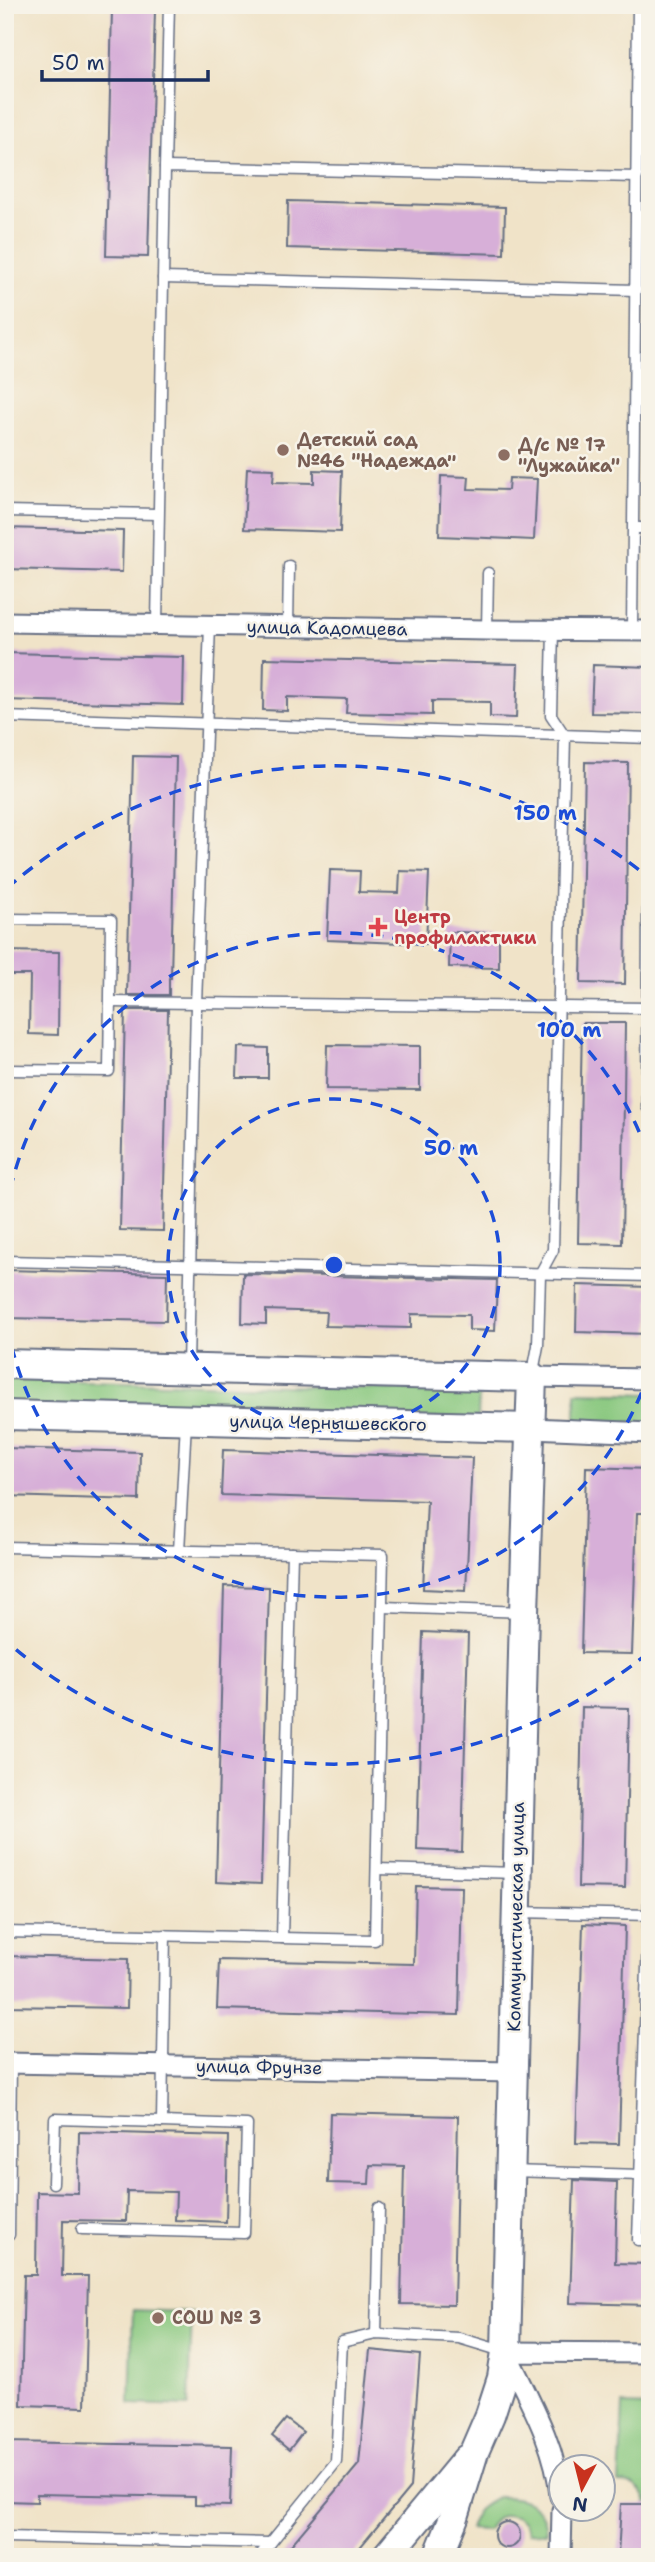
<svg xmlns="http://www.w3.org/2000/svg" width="655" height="2562" viewBox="0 0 655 2562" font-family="'Shantell Sans',sans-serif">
<rect width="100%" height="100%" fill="#f7f3e8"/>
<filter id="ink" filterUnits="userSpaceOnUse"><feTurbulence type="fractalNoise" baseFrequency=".0143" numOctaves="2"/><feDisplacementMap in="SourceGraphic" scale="14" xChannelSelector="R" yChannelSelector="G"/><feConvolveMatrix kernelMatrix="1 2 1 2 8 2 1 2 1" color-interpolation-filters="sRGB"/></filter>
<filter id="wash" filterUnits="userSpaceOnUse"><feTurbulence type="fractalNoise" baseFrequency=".00686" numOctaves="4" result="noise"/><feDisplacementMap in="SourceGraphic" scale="28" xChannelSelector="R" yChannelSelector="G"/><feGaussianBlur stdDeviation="1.57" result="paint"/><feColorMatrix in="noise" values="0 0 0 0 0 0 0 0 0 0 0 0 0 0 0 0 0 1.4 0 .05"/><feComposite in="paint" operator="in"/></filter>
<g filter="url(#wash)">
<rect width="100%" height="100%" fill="#f0e3c8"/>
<g fill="#89c87f" stroke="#527c6e" stroke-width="2">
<polygon points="5,1379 479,1391 478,1420 5,1408"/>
<polygon points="576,1392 650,1394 650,1423 576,1421"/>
<polygon points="133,2310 192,2312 189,2406 130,2404"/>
<path d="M623 2405 650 2406V2505L647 2504C644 2490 634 2483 619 2483Z"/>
<path d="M498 2497C523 2496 545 2504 546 2533L528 2532C522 2510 497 2509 487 2530L469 2529C474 2512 482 2503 498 2497Z"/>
</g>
<g id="blocks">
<g fill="#d7afd8">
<polygon points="112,9 155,10 148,257 106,256"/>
<polygon points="288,201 505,207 504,254 287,248"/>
<polygon points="247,468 274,469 273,482 314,483 314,470 342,471 340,532 244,529"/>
<polygon points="441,476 469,477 468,489 508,490 509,478 537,479 534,540 439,536"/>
<polygon points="5,528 123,531 122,572 5,569"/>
<polygon points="5,653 184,657 183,705 5,700"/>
<polygon points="264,658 518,664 516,718 490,717 490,702 432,701 432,715 346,713 347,699 287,697 287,711 263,710"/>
<polygon points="593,665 650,667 650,714 591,713"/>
<polygon points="133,756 176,757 171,978 169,978 169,995 127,995"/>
<polygon points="585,762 628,763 625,984 581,983"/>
<polygon points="330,870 360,871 359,892 399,893 400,871 429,872 426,944 327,940"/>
<polygon points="450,932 499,933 499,968 449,967"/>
<polygon points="5,951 59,952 58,1035 29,1034 30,975 5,975"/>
<polygon points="125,1010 168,1010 163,1231 120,1230"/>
<polygon points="582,1023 625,1023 622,1244 578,1243"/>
<polygon points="327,1045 420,1046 420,1090 326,1089"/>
<polygon points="238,1047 268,1048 268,1078 237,1078"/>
<polygon points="5,1270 167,1274 166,1321 5,1318"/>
<polygon points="243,1274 497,1280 495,1331 469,1330 469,1315 411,1314 411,1328 325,1326 326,1312 266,1310 266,1324 242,1323"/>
<polygon points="577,1285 650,1287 650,1334 576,1332"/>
<polygon points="5,1448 140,1452 139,1500 5,1496"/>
<polygon points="223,1450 472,1458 466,1591 423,1589 427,1501 221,1495"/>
<polygon points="586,1467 650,1469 650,1513 637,1513 632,1654 581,1653"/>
<polygon points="224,1586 269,1587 261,1884 216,1882"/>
<polygon points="423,1632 468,1634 462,1852 417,1850"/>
<polygon points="582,1707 629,1708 625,1888 578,1887"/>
<polygon points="416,1886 462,1887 459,2015 217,2009 219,1960 414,1964"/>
<polygon points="583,1924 625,1926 619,2144 576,2143"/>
<polygon points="5,1956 128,1959 127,2008 5,2006"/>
<polygon points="330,2113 458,2116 454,2305 401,2304 404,2166 370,2165 369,2184 328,2183"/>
<polygon points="79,2132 228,2136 226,2222 175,2220 176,2192 127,2191 126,2221 63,2220 62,2276 88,2276 85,2407 21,2405 24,2275 36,2275 37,2192 78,2193"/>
<polygon points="574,2180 617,2182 615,2263 650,2264 650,2305 570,2303"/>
<polygon points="370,2350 420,2355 410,2487 352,2557 281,2557 359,2464"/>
<polygon points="286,2419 303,2432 289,2450 272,2436"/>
<polygon points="5,2442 232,2446 230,2506 195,2505 195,2497 37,2494 37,2502 5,2501"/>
<polygon points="621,2504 650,2504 650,2557 618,2557"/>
<circle cx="507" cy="2535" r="13"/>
</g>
</g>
</g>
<g filter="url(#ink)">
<use href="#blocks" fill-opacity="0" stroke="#666e83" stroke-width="2"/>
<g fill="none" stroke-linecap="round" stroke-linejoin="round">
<defs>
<g id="lane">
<polyline points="165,167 169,5"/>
<polyline points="163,278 636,290"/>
<polyline points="5,511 157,514"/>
<polyline points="634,528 650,528"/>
<polyline points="157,624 165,167 637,177"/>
<polyline points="288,627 289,566"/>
<polyline points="487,630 488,573"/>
<polyline points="632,630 638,5"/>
<polyline points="5,717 650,738"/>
<polyline points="650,910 648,910 647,1107 650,1107"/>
<polyline points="5,919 111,920 109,1071 5,1070"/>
<polyline points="110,1002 648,1008"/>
<polyline points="5,1261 650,1276"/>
<polyline points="188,1366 196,1004 210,625"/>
<polyline points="532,1377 538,1346 540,1274 553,1250 565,736 551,715 553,630"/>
<polyline points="5,1547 383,1555 375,1940 5,1932"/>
<polyline points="179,1551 186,1422"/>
<polyline points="383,1607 523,1612"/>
<polyline points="377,1869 517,1873"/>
<polyline points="650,1877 638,2240 650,2240"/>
<polyline points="517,1912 650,1915"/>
<polyline points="282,1938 292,1553"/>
<polyline points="511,2171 640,2175"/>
<polyline points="53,2183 55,2119 162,2122"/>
<polyline points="82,2229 244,2233 247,2125 162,2122 165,1935"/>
<polyline points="5,2235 9,2235 11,2063"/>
<polyline points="376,2334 379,2208"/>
<polyline points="5,2537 270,2543"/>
<polyline points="259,2557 336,2462 342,2342 376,2334 459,2338 502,2351"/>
</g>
<g id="street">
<polyline points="5,622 487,630 650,631"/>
<polyline points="532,1377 650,1379"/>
<polyline points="531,1428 650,1433"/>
<polyline points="5,2063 512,2072"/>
<path d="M560 2496C556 2445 528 2398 506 2352L650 2353"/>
<polyline points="561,2557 562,2510"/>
</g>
<g id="secondary">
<polyline points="5,1364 532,1377 524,1612 506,2352 502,2378 490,2415 474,2452 454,2517 438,2557"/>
<polyline points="5,1415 531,1428"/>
<polyline points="386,2557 467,2459"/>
</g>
</defs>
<use href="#lane" stroke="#666e83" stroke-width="13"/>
<use href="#street" stroke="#666e83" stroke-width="23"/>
<use href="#secondary" stroke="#666e83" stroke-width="32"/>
<use href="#lane" stroke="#fff" stroke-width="10"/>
<use href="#street" stroke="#fff" stroke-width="19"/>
<use href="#secondary" stroke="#fff" stroke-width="28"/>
</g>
</g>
<g fill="none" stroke="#1d4ed8" stroke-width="3.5" stroke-dasharray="12 9">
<circle cx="334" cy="1265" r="166"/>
<path d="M649 1373A333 333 0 0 1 6 1320M6 1210A333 333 0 0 1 649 1157"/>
<path d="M648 1653A499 499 0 0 1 7 1642M7 888A499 499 0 0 1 648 877"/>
</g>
<g fill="#8d6e63" stroke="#f7f3e8" stroke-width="2.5">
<circle cx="283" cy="450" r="7"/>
<circle cx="504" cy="455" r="7"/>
<circle cx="158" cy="2318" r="7"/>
</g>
<path fill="#e0444e" stroke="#f7f3e8" stroke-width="2.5" d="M374.5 916.5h7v7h7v7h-7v7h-7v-7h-7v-7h7z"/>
<g text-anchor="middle" stroke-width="5" stroke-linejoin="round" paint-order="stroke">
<g font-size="18" font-weight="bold" fill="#785e54" stroke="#f7f3e8" text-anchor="start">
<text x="297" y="446">Детский сад<tspan x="297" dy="21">№46 "Надежда"</tspan></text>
<text x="518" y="451">Д/с № 17<tspan x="518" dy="21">"Лужайка"</tspan></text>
<text x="172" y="2324">СОШ № 3</text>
</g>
<g font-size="18" fill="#1b2f5e" stroke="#f7f3e8">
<text transform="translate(327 628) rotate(1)" y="6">улица Кадомцева</text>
<text transform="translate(328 1423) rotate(1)" y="6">улица Чернышевского</text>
<text transform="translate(516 1917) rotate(-89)" y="6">Коммунистическая улица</text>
<text transform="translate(259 2067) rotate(1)" y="6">улица Фрунзе</text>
</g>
<g font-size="18" font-weight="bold" fill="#be3a42" stroke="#f7f3e8" text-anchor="start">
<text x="394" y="923">Центр<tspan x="394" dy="21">профилактики</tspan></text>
</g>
</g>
<circle cx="334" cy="1265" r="10" fill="#1d4ed8" stroke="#f7f3e8" stroke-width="3.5"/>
<g font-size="21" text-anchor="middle" font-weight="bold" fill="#1d4ed8" stroke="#f7f3e8" stroke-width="5" stroke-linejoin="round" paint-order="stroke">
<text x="545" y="820">150 m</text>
<text x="569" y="1037">100 m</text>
<text x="451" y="1155">50 m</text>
</g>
<rect width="655" height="2562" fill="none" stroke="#f7f3e8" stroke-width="28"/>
<g transform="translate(582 2488) rotate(187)"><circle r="33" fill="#f7f3e8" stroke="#9fa5b1" stroke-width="2"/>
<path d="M0-5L12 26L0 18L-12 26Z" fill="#c8321e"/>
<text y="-10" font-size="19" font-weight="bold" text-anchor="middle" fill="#1b2f5e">N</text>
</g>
<path d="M42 70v10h166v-10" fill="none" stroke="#1b2f5e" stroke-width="3.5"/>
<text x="52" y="70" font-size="21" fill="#1b2f5e" stroke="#f7f3e8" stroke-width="5" paint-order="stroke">50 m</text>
</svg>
